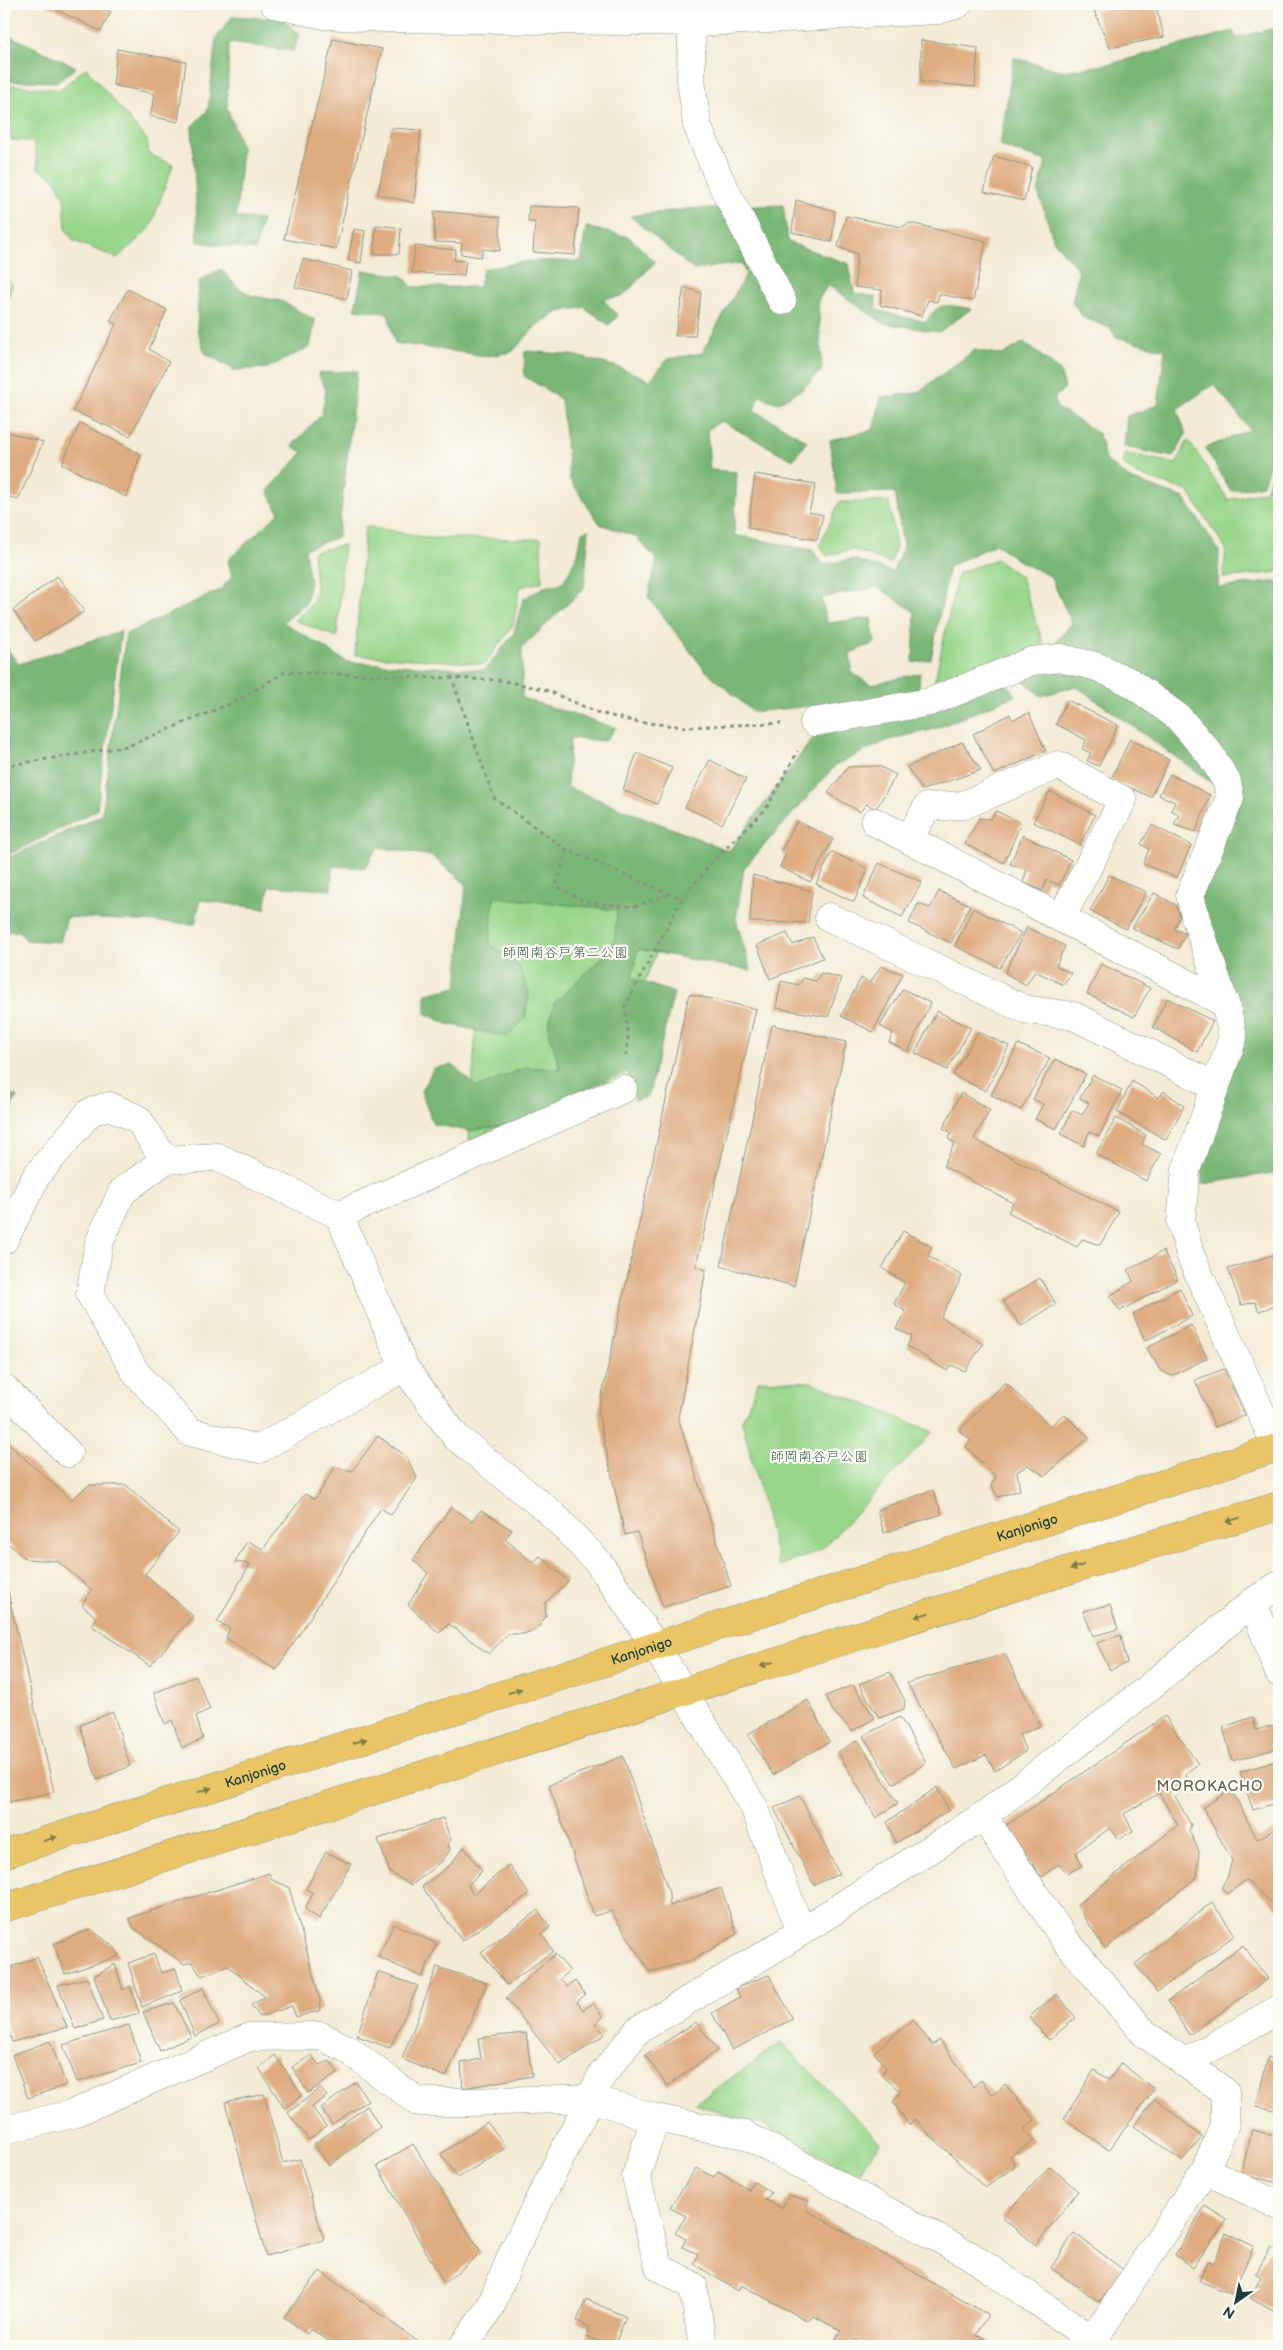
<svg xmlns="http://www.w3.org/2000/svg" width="1283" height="2350" viewBox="0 0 1283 2350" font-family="'Balsamiq Sans','Klee One',sans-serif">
<rect width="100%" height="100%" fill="#fdfcf7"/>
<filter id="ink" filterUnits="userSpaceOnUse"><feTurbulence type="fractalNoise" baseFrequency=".02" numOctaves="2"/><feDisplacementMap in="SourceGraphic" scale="10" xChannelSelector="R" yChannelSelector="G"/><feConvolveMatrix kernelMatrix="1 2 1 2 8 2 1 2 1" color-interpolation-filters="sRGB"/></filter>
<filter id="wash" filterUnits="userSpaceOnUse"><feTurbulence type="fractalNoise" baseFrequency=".0096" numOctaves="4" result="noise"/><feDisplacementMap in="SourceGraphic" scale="20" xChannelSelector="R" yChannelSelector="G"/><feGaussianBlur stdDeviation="1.12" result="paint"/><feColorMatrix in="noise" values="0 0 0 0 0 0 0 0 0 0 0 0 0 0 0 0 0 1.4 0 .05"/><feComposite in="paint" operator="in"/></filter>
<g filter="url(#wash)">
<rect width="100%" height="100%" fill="#f3ebd5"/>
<g fill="#99d68b" stroke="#5c8a60">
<polygon points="86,68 147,140 149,154 173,165 150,228 117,258 74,241 66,229 64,196 54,178 38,168 34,142 4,139 4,102 12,85 59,90"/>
<polygon points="4,273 13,285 4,308"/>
<polygon points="1188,440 1228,500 1266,491 1279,451 1279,572 1223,578 1226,549 1188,491 1136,474 1122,463 1125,453 1176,464"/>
<polygon points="839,502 889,502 896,547 890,563 852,549 827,556 820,545"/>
<polygon points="365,526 430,538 541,539 542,582 520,587 513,625 485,664 355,655"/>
<polygon points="344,545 337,637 294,620 313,603 316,588 313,552"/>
<polygon points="997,559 1021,577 1044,646 933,689 958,573"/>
<polygon points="488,828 676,904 640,993 636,1069 469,1140"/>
<polygon points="759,1380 811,1382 933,1432 821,1550 779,1566 742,1421"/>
<polygon points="781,2042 880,2142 857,2176 767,2126 695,2104"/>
</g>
<g fill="#7ab777" stroke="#4c7a56">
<polygon points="233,16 282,19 300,34 293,51 229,43 227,107 242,149 236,217 262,220 255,250 198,242 192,126 208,110 216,38"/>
<polygon points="1279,27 1279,444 1274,449 1263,485 1231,491 1205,448 1250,430 1214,384 1177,409 1186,434 1173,457 1124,447 1127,416 1158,405 1165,350 1116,337 1110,328 1084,318 1072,302 1079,271 1054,241 1038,192 1046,161 1000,146 1014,58 1064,71 1110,64 1233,31 1236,38"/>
<polygon points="4,33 76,67 58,82 8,81 4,90"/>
<path d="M783 205 788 242 849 264 854 293 876 297V310L926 322C939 300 948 305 971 309L939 332 883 323 828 285 818 300 822 370 804 388 778 403 759 396 754 410 807 441 793 460 721 421 707 430 710 470 737 472 734 535 812 550 823 565 852 559 893 572 903 547 895 492 837 493 830 440 873 430 881 397 917 393 975 350 1002 355 1024 342 1060 371 1065 388 1055 398 1056 407 1099 434 1105 460 1130 479 1184 498 1219 551 1218 588 1279 581V1172L1203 1184 1199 1153 1244 1040 1198 894 1239 802 1076 686 1041 696 1023 680 1072 623 1050 576 1019 561 996 544 949 566 931 659 913 663 915 612 878 587 821 598 827 623 871 618 875 643 850 653 852 673 871 685 920 673 918 695 753 712 705 670 648 597 657 560 636 537 600 524 570 480 561 399 524 376 525 351 572 355 618 367 650 380 668 359 702 353 746 274 741 263 694 270 630 216 688 209Z"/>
<polygon points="586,227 629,237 655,262 623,296 603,299 618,316 609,325 584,307 558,312 537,325 512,352 486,356 395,343 388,313 355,309 363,270 403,276 412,287 479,287 483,269 528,261 581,261"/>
<polygon points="221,269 237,287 252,296 281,301 315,320 310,347 267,368 234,370 205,353 197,329 199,281"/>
<polygon points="357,371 338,537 305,549 310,582 306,603 283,622 347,662 485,670 514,633 523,599 544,587 563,583 578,554 582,532 589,530 584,588 522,648 522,698 616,728 605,741 570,738 567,787 729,851 813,738 892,718 1006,684 1016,695 935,729 888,740 836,765 744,868 736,920 751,971 638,949 632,978 674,993 648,1097 635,1100 627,1069 512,1124 468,1131 433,1124 421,1091 434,1068 453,1065 477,1088 526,1067 560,1069 548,1027 554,1003 614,946 617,910 494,897 490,944 519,966 529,993 525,1019 507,1037 448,1024 426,1014 426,994 457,987 466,884 432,856 378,847 365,868 333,866 331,890 269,886 265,909 200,900 195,924 67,917 60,942 26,940 20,931 4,932 4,860 102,815 126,634 220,590 232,577 228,560 279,513 268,491 303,452 292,446 322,414 326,390 318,373"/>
<polygon points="121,631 97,810 4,857 4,645 19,664"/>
<polygon points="4,1094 18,1096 4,1119"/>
</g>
<g id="blocks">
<g fill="#deac81">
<polygon points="44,4 93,4 111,12 101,31"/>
<polygon points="1119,4 1143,4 1145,8 1156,6 1164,37 1110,48 1094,11"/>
<polygon points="333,39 382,49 336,249 284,239"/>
<polygon points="921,40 978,48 975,87 921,82"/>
<polygon points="117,49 186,62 178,122 150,116 155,94 113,85"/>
<polygon points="391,128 421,130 414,203 378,194"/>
<polygon points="994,156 1032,167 1024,201 984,192"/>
<polygon points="796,200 835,211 832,242 792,232"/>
<polygon points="529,206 579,208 575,255 533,252 535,222 528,222"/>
<polygon points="434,211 500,217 500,251 483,249 481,257 461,254 462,243 435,242"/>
<polygon points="846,216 902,227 910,223 986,241 973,301 939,294 937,302 928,300 922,316 880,305 882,290 855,287 857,254 838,247"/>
<polygon points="376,225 401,228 399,254 374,254"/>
<polygon points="354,229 365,231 361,263 348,260"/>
<polygon points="415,246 456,250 454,260 466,261 464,275 412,273"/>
<polygon points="303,259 352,271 347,299 295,287"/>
<polygon points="684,287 701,293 695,336 675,336"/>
<polygon points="128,289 167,310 149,349 169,362 130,436 73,411 116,324 110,321"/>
<polygon points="80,423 141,454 126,497 62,464"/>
<polygon points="4,431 43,442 18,500 4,495"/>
<polygon points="755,474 816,484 809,512 823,515 817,540 748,528"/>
<polygon points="57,576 85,611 35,641 13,610"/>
<polygon points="1067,700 1118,725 1099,766 1087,761 1091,753 1082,749 1086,740 1056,724"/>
<polygon points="1029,713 1046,751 994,774 973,734 1010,714 1012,720"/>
<polygon points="1130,739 1169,760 1151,797 1111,779"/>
<polygon points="962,742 981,770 922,790 907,767"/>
<polygon points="637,753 672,768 657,804 623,790"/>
<polygon points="710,760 746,779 722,824 685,807"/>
<polygon points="879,766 896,775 876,809 866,804 860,812 828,793 848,767"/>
<polygon points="1170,774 1210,795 1196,832 1174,825 1179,814 1171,810 1175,802 1159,795"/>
<polygon points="1050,791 1095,815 1080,845 1033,822"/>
<polygon points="996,811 1021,823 1004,863 965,844 979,818 991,819"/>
<polygon points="797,821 833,839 810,882 780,867 786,854 781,851"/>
<polygon points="1152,825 1191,845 1177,878 1143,864 1149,849 1141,844"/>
<polygon points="1023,835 1071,860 1059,885 1047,880 1042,891 1023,882 1027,870 1010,864"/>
<polygon points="832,852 868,869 854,902 816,884"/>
<polygon points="879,863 922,882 902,917 863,898"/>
<polygon points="753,875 812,891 808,923 750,922"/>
<polygon points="1109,875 1146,892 1126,929 1090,911"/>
<polygon points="939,891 970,905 951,943 909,923 918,904 930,908"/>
<polygon points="1154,893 1176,905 1180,916 1174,929 1186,933 1178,949 1132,928"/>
<polygon points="973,908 1021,933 1000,968 955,946"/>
<polygon points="1027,927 1065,946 1056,966 1071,973 1064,985 1035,971 1026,985 1005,973"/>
<polygon points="787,933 793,945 813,937 823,958 770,979 757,945"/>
<polygon points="1101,964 1150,988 1134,1017 1087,994"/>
<polygon points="881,966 903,974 873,1032 841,1016 861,978 870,983"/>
<polygon points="821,973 841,978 828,1017 776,1008 781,981 799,985 803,978 816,981"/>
<polygon points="903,989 930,1003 908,1052 889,1042 893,1033 880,1026"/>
<polygon points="689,994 756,1009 696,1266 706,1270 678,1418 731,1586 663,1607 637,1532 625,1535 598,1413"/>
<polygon points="1167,998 1213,1021 1197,1052 1153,1027"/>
<polygon points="937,1011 971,1028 947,1070 915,1053"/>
<polygon points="772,1025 846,1042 794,1286 721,1266"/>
<polygon points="978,1032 1009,1046 986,1091 953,1075"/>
<polygon points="1018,1044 1050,1058 1021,1110 991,1095"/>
<polygon points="1055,1059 1086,1074 1056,1129 1035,1119 1043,1104 1033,1099"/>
<polygon points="1093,1075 1122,1090 1099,1136 1089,1132 1084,1146 1061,1134 1072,1110 1082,1115 1089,1103 1080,1098"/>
<polygon points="1132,1081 1159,1098 1164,1091 1184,1106 1166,1140 1117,1112"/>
<polygon points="961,1093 990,1110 974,1139 1119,1212 1100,1245 1082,1239 1077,1247 1008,1212 1013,1203 943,1166 955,1143 948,1139 952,1133 943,1128"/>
<polygon points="1116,1118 1146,1135 1142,1144 1161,1154 1146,1181 1096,1154"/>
<polygon points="903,1231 932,1247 928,1256 962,1276 941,1317 983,1344 965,1371 951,1365 947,1371 907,1346 912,1336 896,1329 905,1311 894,1304 905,1283 882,1268"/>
<polygon points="1163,1251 1178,1279 1120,1311 1110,1296 1133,1281 1128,1270"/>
<polygon points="1279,1253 1279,1305 1259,1311 1255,1302 1241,1305 1228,1269"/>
<polygon points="1040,1278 1056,1304 1021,1326 1003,1301"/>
<polygon points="1180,1288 1192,1316 1145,1341 1133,1314"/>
<polygon points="1191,1325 1207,1358 1172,1376 1160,1370 1147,1348"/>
<polygon points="1224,1369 1245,1415 1215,1427 1195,1380"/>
<polygon points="1005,1382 1050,1426 1064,1414 1089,1437 1045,1476 1028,1465 1017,1472 1020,1490 998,1497 991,1485 996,1477 966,1447 971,1440 959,1431"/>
<polygon points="378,1436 406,1456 417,1478 391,1515 381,1508 276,1670 226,1638 230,1628 217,1622 250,1564 235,1562 247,1541 263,1549 305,1494 315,1499 335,1467 352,1471"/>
<polygon points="4,1440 71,1500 89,1485 126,1485 179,1532 145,1574 193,1616 150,1666 92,1626 97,1618 82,1605 92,1590 57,1561 26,1559 4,1540"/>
<polygon points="933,1490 942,1514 884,1533 877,1510"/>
<polygon points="451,1507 472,1521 481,1510 512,1530 505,1539 533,1563 540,1556 568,1581 545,1603 546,1616 537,1629 523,1634 508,1634 489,1654 449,1624 439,1633 408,1605 428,1573 413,1560"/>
<polygon points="5,1580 54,1792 4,1803 4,1581"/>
<polygon points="1110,1605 1118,1629 1093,1636 1083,1611"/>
<polygon points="1121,1635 1127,1663 1110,1670 1097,1643"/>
<polygon points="1005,1654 1040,1726 1019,1735 1026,1751 995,1771 986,1755 956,1769 907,1683"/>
<polygon points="890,1672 905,1701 904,1709 879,1718 859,1684"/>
<polygon points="196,1676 210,1709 196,1716 203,1739 182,1748 172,1720 165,1724 154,1693"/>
<polygon points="853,1685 875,1718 852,1731 832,1710 826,1696"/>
<polygon points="808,1700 829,1742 773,1775 748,1734"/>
<polygon points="113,1712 130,1766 97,1780 80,1725"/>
<polygon points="1165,1716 1198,1764 1186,1773 1187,1786 1175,1796 1191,1825 1189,1831 1199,1851 1197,1877 1105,1949 1077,1905 1178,1825 1159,1793 1124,1814 1133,1831 1119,1839 1110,1828 1076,1852 1082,1866 1068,1873 1058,1864 1042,1877 1004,1827"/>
<polygon points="900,1717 926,1763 893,1784 863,1736"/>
<polygon points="1253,1717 1256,1730 1277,1724 1279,1748 1232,1761 1223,1727"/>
<polygon points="858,1740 898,1803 876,1818 838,1752"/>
<polygon points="623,1756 669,1893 670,1906 721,1888 737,1934 693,1960 650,1972 611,1911 594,1916 549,1785"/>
<polygon points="1279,1760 1279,1802 1253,1810 1240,1772"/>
<polygon points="937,1787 949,1810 896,1843 887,1822"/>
<polygon points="1231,1789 1257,1839 1279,1827 1279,1909 1246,1880 1227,1894 1221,1888 1228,1876 1232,1860 1203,1808"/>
<polygon points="800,1796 839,1874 814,1885 774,1808"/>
<polygon points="443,1818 451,1840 448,1844 450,1850 443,1860 412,1885 390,1873 378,1839"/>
<polygon points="464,1847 482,1871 468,1885 473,1895 509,1865 529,1894 462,1941 422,1887 450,1865"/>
<polygon points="326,1852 351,1864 319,1919 305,1909 313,1893 306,1889"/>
<polygon points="269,1873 272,1880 289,1887 320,1999 321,2010 296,2017 292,2006 260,2017 251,2005 265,1997 228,1966 201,1976 192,1962 184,1964 134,1928 129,1918"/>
<polygon points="1212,1902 1235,1935 1157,1992 1135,1964"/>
<polygon points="538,1910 550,1927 542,1934 553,1951 507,1985 481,1952"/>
<polygon points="394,1924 437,1944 422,1977 378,1957"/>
<polygon points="91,1929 115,1948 119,1956 65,1974 54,1944"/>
<polygon points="1243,1945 1268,1979 1189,2035 1168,2001"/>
<polygon points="154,1954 161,1973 176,1969 182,1991 142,2007 128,1963"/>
<polygon points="555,1954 570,1971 560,1979 567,1987 575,1981 585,1994 577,2002 583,2010 593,2003 603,2017 595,2024 605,2034 560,2065 506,1998"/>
<polygon points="37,1957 67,2027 12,2042 4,2016 4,1970"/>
<polygon points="115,1964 123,1990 130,1986 139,2013 110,2021 94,1976"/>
<polygon points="437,1967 487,1983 446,2077 402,2059"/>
<polygon points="378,1972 418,1986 390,2048 357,2036"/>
<polygon points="769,1975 793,2019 732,2050 712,2013 740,1997 736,1988"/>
<polygon points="87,1978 103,2020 75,2029 58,1985"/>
<polygon points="203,1988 219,2024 195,2036 180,2000"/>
<polygon points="1057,1994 1076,2018 1049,2040 1029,2017"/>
<polygon points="174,2003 191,2037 160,2051 143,2012"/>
<polygon points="913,2019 932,2045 940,2040 973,2087 981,2080 993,2095 1005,2084 1035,2120 1024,2129 1034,2141 1010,2156 1015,2166 985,2188 914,2119 909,2125 893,2102 901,2091 881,2075 886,2068 874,2052"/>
<polygon points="696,2022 718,2050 667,2086 645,2055"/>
<polygon points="129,2025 141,2063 77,2082 63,2045"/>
<polygon points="526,2033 532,2076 463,2088 461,2063 481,2059 478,2038"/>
<polygon points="50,2041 66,2085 28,2098 12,2055"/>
<polygon points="275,2055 302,2095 284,2108 259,2068"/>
<polygon points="312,2055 319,2065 330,2061 338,2073 308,2093 292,2067"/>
<polygon points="1268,2057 1279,2060 1279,2111 1256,2106"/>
<polygon points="1121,2063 1154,2089 1109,2150 1064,2119 1094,2070 1109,2080"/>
<polygon points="356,2082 368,2101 332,2124 321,2108"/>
<polygon points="320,2088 327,2096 312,2107 326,2126 309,2140 288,2113"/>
<polygon points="264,2094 283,2163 300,2159 324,2240 266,2256 225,2102"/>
<polygon points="1155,2098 1202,2137 1182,2161 1134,2126"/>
<polygon points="367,2106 380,2127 329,2166 314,2144"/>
<polygon points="487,2122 507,2147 458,2178 441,2154"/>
<polygon points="1252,2130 1279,2136 1279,2183 1241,2175"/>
<polygon points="413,2144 481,2253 444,2283 377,2166"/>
<polygon points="1050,2166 1078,2191 1036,2245 1002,2218"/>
<polygon points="696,2168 714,2177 718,2171 749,2190 753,2181 771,2193 765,2200 782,2208 789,2195 809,2201 805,2209 988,2315 976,2334 997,2346 866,2346 854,2339 848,2346 840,2346 834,2342 841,2331 814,2316 808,2321 741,2285 738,2291 694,2264 698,2254 682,2247 686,2239 675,2233 686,2216 670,2208"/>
<polygon points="1205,2206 1227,2220 1193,2267 1175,2255"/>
<polygon points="1074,2233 1125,2271 1099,2302 1051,2268"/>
<polygon points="1226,2233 1254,2246 1232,2294 1199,2281 1208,2261 1214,2263"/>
<polygon points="1271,2247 1279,2252 1279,2302 1273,2311 1250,2298 1261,2277 1256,2273"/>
<polygon points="320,2271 424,2346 336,2346 311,2329 307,2334 284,2317"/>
<polygon points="586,2299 626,2317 614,2346 586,2337 590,2327 577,2321"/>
</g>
</g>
</g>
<g filter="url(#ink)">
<use href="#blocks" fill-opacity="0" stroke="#899484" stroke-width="1"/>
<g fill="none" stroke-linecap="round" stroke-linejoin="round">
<defs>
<g id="minor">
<polyline points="274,4 324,15 384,18 710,22 938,10 958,4"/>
<polyline points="692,22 691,80 697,125 719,178 782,301"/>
<polyline points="814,722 930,702 1032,661 1060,658 1095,666 1130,682 1178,717 1210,754 1227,782 1230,798 1190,895 1196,919 1227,1011 1233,1037 1186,1170 1181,1222 1191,1257 1277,1448"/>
<polyline points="875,822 1225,1003"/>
<polyline points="909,839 927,807 964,805 1058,765 1123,800 1061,918"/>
<polyline points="829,917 1024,1009 1074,1016 1215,1086"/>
<polyline points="339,1215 404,1367 456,1437 551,1513 599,1563 656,1647 755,1809 801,1932"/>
<polyline points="4,1240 37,1175 90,1112 109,1106 138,1119 165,1160"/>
<polyline points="404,1367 259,1449 190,1432 136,1373 90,1294 99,1243 122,1192 165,1160 217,1157 339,1215 623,1089"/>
<polyline points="4,1388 68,1453"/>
<polyline points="1253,1602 1279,1673"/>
<polyline points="983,1816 1065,1940 1144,2033 1225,2092 1225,2124 1205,2170 1093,2340"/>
<polyline points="1184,2063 1279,2009"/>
<polyline points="655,2118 636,2176 659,2267 693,2286 703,2346"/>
<polyline points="4,2130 72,2114 250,2037 321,2036 349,2050 418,2102 469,2102 590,2098 655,2118 745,2135 971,2256 1093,2340 1095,2346"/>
<polyline points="1205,2170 1279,2206"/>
<polyline points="463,2346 490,2308 514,2250 602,2075 638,2030 769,1952 983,1816 1130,1703 1253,1602 1279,1585"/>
</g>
<g id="major">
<path id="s1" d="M4 1854 1279 1447"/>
<path d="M4 1908C429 1775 852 1634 1279 1506"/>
</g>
</defs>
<use href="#minor" stroke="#899484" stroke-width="29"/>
<use href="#major" stroke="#899484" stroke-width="29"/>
<g stroke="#899484" stroke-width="3" stroke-dasharray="4 4" stroke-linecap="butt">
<polyline points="451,676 494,798 567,850 682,899"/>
<polyline points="4,766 128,746 237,701 285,672 499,680 543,689 599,713 637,722 686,727 781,723"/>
<polyline points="567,850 556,886 586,902 633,907 669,894"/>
<polyline points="626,1056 628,1040 625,1006 682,899 714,860 766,809 798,751"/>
</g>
<use href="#minor" stroke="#fff" stroke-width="28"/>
<use href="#major" stroke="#ebc669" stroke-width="28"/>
</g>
<defs><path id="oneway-solid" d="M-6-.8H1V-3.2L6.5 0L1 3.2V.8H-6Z" transform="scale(1.25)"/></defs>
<g fill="#7b7b4c">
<use href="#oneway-solid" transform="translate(1233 1520) rotate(163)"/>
<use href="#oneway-solid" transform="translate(1077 1567) rotate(163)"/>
<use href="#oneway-solid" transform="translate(922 1615) rotate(163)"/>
<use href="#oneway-solid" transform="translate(767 1664) rotate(163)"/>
<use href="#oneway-solid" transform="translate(515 1691) rotate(-18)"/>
<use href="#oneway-solid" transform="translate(360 1741) rotate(-18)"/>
<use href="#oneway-solid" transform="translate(205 1790) rotate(-18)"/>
<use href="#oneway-solid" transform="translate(50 1839) rotate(-18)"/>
</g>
</g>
<g text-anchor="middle" stroke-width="4.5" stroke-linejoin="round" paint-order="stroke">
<g font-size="14" fill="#3e634a" stroke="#fdfcf7">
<text x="565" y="957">師岡南谷戸第二公園</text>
<text x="819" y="1461">師岡南谷戸公園</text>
</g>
<g font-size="14" fill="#1f3d34" stroke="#fdfcf7">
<text dy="5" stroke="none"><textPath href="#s1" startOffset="1074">Kanjonigo</textPath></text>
<text dy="5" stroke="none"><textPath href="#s1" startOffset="669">Kanjonigo</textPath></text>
<text dy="5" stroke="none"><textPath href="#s1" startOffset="264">Kanjonigo</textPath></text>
</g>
<g font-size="15" letter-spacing="1" fill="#62644f" stroke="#fdfcf7">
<text x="1210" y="1791">MOROKACHO</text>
</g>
</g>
<rect width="1283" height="2350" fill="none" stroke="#fdfcf7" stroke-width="20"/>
<g transform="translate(1236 2302) rotate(213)" stroke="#fdfcf7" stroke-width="4" paint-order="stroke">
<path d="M0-4L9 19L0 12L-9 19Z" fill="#1f3d34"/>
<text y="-8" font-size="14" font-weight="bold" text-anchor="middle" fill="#1f3d34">N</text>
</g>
</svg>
